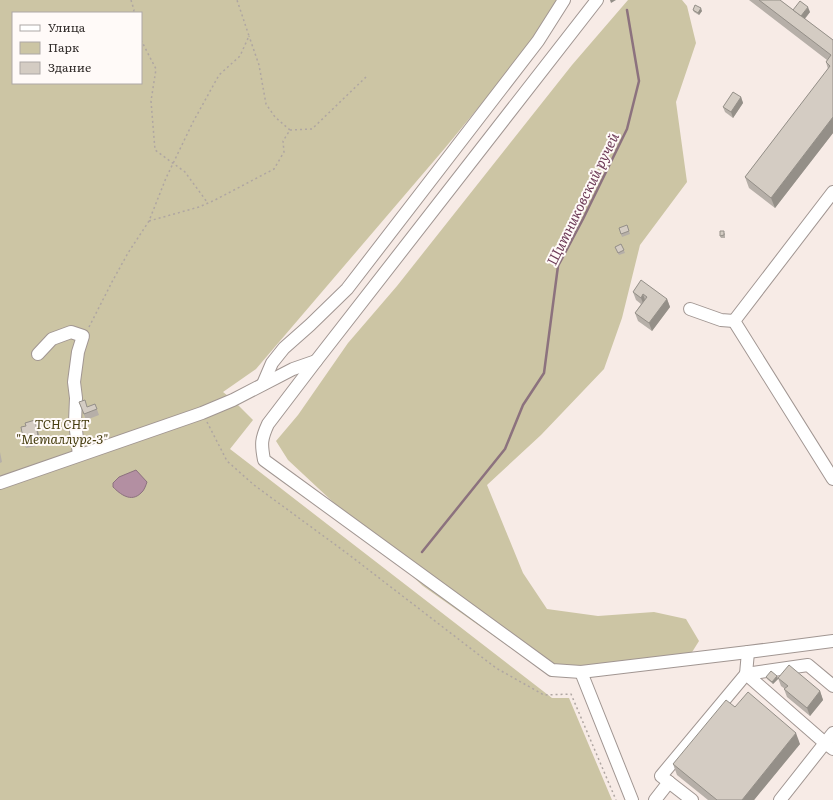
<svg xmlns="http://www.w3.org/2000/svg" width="833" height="800" viewBox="0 0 833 800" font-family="Literata,serif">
<rect width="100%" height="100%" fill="#f7ebe6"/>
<g fill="#ccc5a4" fill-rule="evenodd">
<path d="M0 0H560L525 51 445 148 256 369 223 392 233 400 253 420 230 449 552 698H569L612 800H0ZM13 13H141V83H13Z"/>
<polygon points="628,0 682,0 687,6 696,43 676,102 687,182 640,245 622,318 604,369 541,435 487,485 523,573 547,609 598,616 654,612 686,619 699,641 689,657 542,670 423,586 288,460 276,441 298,415 348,343 397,286 572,65"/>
</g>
<path fill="#b38fa2" stroke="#8c727e" d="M136 470 147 482C146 485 144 491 141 493 131 503 120 494 113 487V483L119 477Z"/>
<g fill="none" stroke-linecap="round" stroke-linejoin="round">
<polyline stroke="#8c727e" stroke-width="2.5" points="422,552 505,449 523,405 544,373 558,266 583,219 627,129 639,81 627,10"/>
<defs>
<g id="minor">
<path d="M597 0 316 361 268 424C261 439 261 444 264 460L552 670 581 672 748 652 833 641"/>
<polyline points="833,192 734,321 833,479"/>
<polyline points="690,309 721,320 734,321"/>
<polyline points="38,354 52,339 71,332 83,336 78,352 74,382 76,398 75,422 79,455"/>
<polyline points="263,384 272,363 284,348 310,325 347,289 538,41 564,0"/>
<polyline points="0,483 202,413 233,400 293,369 316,361"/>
<polyline points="748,652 746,674 825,743 780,800"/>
<polyline points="581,672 632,800"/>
<polyline points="833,733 825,743 833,749"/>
<polyline points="655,800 669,782"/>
<polyline points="692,800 661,776 746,674 808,665 833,686"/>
</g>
</defs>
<use href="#minor" stroke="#a19692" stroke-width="14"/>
<g stroke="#afa6a2" stroke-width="1.5" stroke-dasharray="2 3" stroke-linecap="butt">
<polyline points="131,0 134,10 133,13"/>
<polyline points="141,40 156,69 151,101 155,150 185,172 207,202"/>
<polyline points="290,130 312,129 366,77"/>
<polyline points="149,221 199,207 215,200 274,169 284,152 283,141 290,130 275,117 266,104 259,65 249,36"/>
<polyline points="89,327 113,280 128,253 149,221 166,178 193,122 219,75 240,56 249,36 237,0"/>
<polyline points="207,422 227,461 254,485 348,554 496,668 544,695 571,694 616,800"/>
</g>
<use href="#minor" stroke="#fff" stroke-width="12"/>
</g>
<g fill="#b6afa8">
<polygon points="749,0 780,0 793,10 810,12 805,19 833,40 833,133 775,208 749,188 745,177 828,69 826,62 827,60"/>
<polygon points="693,10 702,11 699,15 694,12"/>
<polygon points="741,97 743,103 733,118 725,112 723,107"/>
<polygon points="627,225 630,234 622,237 619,228"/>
<polygon points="725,233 725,238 721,238 720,236"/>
<polygon points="621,244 625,253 619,255 615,247"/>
<polygon points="633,292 667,299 670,307 652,331 638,321 635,313 641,304 636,300"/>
<polygon points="79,402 87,407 95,404 99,415 86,420"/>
<polygon points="35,420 37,426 40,442 36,442 37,446 26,448 24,443"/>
<polygon points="0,452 2,462 0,463"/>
<polygon points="777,676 778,679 773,684 767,679 766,677"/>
<polygon points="778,678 820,691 823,700 810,716 787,697 784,689 785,689 781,686"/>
<polygon points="735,707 800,744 754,800 708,800 677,775 673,764"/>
</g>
<g fill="#948f88">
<polygon points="610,0 616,0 611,3"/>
<polygon points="808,7 810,12 801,23 799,18"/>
<polygon points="701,8 702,11 699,15 698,13"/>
<polygon points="741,97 743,103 733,118 731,112"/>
<polygon points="833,117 833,133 775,208 771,198"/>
<polygon points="643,294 646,303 644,306 641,298"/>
<polygon points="667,299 670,307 652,331 649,323"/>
<polygon points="35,420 37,426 40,442 38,436"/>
<polygon points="777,676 778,679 773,684 772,682"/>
<polygon points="820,691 823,700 810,716 807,708"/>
<polygon points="796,733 800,744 754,800 742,800"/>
</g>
<g fill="#d4ccc3" stroke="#948f88">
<polygon points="759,0 780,0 833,40 833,117 771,198 745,177 830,66 826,62 831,55"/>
<polygon points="800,1 808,7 801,16 793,10"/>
<polygon points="695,5 701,8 698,13 693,10"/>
<polygon points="733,92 741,97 731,112 723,107"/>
<polygon points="627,225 629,231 621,234 619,228"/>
<polygon points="720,231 724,231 724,235 720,236"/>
<polygon points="621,244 624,250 618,253 615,247"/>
<polygon points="641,280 667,299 649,323 635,313 647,297 643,294 641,298 633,292"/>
<polygon points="85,400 87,407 95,404 97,409 84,414 79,402"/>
<polygon points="35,420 38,436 34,437 35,440 24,443 21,427 26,426 25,423"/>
<polygon points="789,665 820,691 807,708 784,689 788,686 778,678"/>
<polygon points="771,671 777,676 772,682 766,677"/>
<polygon points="748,692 796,733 742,800 717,800 673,764 726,700 735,707"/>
</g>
<g text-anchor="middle" stroke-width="4" stroke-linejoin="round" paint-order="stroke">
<g font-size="13" font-style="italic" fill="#463d0f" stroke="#fffaf8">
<text x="62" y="429">ТСН СНТ<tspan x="62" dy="15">"Металлург-3"</tspan></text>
</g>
<g font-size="14" font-style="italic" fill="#6f3d59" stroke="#fffaf8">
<text transform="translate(583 199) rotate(-64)" y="5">Щитниковский ручей</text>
</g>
</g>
<rect x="12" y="12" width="130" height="72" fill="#fffaf8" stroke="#ada8a6"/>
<rect x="20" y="25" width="20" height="6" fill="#ffffff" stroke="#ada8a6"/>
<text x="48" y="32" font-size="12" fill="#322d2b">Улица</text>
<rect x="20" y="42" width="20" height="12" fill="#ccc5a4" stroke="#ada8a6"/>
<text x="48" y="52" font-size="12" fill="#322d2b">Парк</text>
<rect x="20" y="62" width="20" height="12" fill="#d4ccc3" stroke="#ada8a6"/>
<text x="48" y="72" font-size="12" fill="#322d2b">Здание</text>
</svg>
